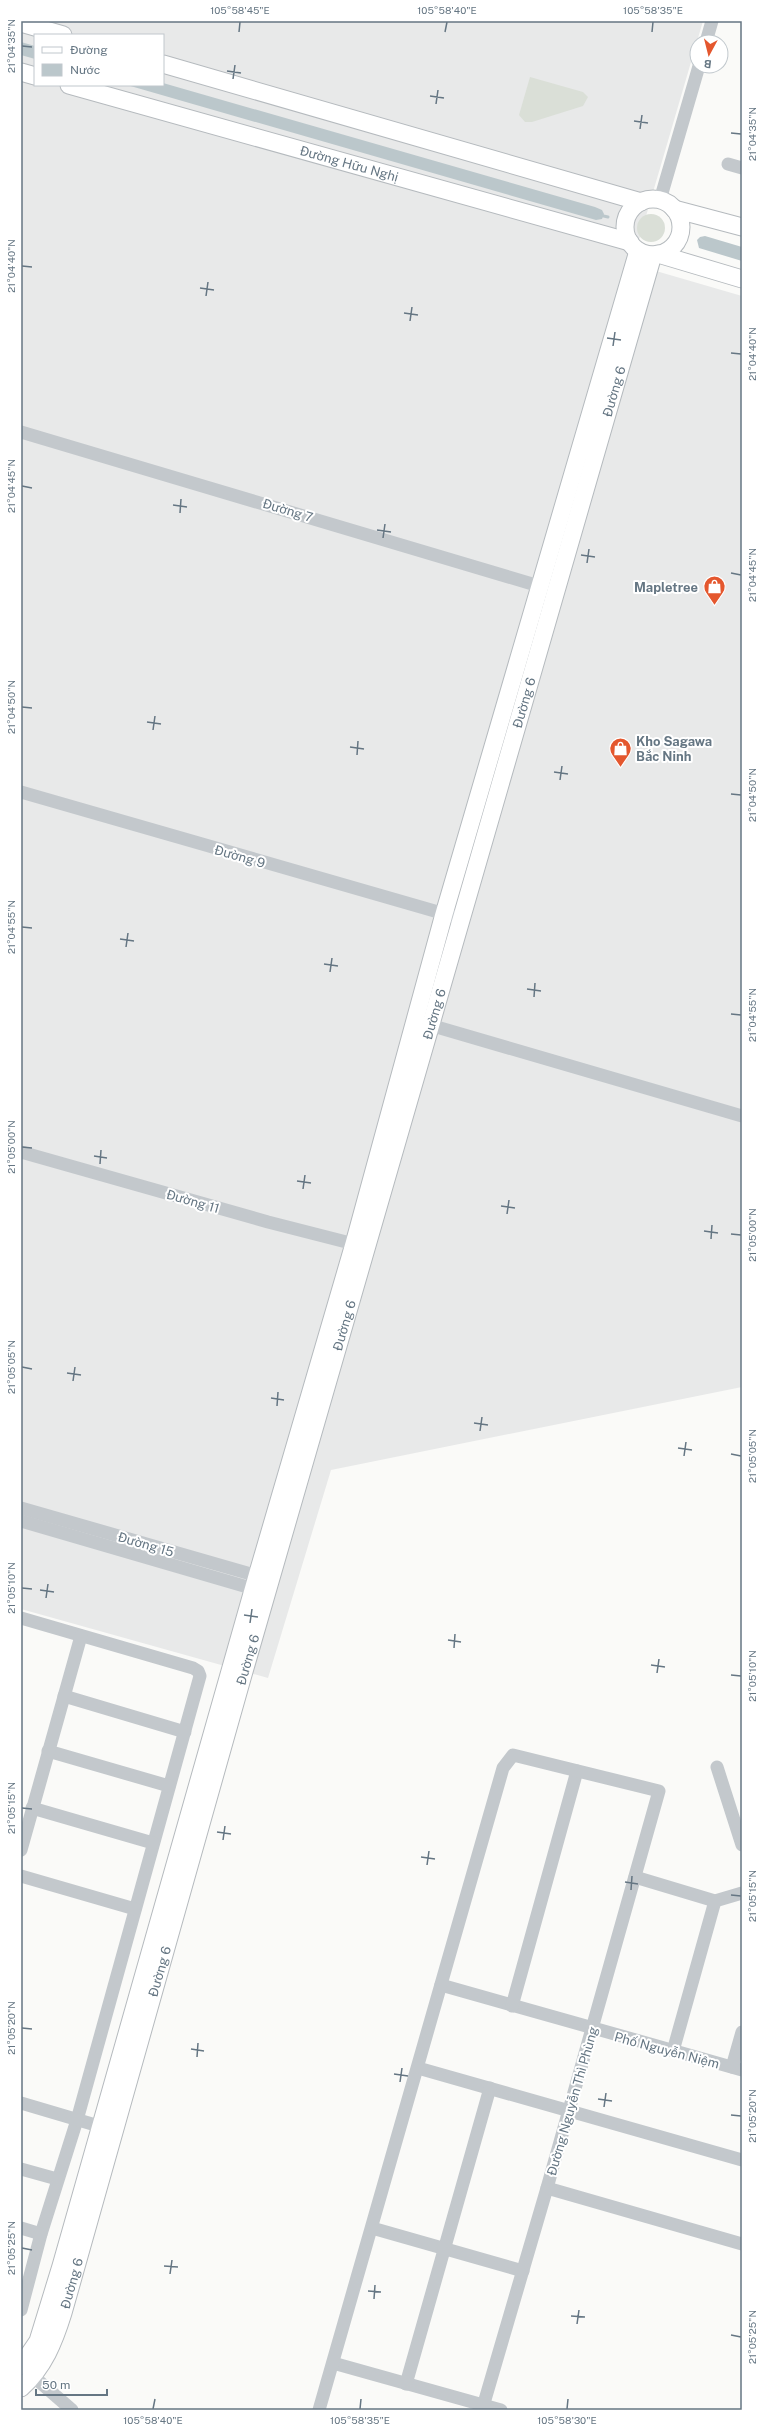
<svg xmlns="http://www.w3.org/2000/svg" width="763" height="2431" viewBox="0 0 763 2431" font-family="'Public Sans',sans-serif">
<rect width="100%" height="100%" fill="#fafaf8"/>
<path fill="#e8e9e9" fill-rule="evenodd" d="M21 21H703L632 264 742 296V1387L331 1470 268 1678 21 1609ZM35 35H163V85H35Z"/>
<g fill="#dadfd7">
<polygon points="530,77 583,92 588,97 583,106 532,122 525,122 519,115"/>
<circle cx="651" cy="228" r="14"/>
</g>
<g fill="#bbc7cb">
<polygon points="21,42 35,46 35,59 21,55"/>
<polygon points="163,83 595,207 602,210 604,214 602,219 596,220 127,85 163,85"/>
<polygon points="705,236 742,247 742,261 699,248 697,240 700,237"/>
</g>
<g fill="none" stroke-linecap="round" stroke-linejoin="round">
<polyline stroke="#bbc7cb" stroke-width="3" points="599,215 608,217"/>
<defs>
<g id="major">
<polyline points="21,23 63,35"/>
<polyline points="163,64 641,202"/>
<polyline points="21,72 35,76"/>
<path id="s1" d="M69 85 630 242"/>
<circle cx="653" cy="227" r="28"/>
<polyline points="674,209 742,227"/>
<polyline points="658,254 742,279"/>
<polyline points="21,2366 38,2341 61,2266 257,1576 354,1244 444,914 638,251"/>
<path id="s2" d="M21 2388C44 2367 54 2342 63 2313L243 1675 653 255"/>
</g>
</defs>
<use href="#major" stroke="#b5babe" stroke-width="19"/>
<g stroke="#c3c8cc" stroke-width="13">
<polyline points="706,42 712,21"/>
<polyline points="728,164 742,168"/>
<polyline points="660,200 699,66"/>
<polyline points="21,432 549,589"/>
<polyline points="21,792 452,916"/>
<polyline points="423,1023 742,1116"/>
<polyline points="21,1152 268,1222 362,1246"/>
<polyline points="21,1508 265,1578"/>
<polyline points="21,1521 261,1591"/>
<polyline points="21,1618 193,1668 198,1671 200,1676 77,2120 41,2234 21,2310"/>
<polyline points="64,1696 185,1732"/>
<polyline points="48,1751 169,1786"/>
<polyline points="717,1767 742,1845"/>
<polyline points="32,1808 153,1843"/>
<polyline points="21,1850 81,1636"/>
<polyline points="21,1876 135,1909"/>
<polyline points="635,1877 715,1901 742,1893"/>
<polyline points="441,1985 742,2070"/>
<polyline points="512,2006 577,1771"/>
<polyline points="673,2051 715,1901"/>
<polyline points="732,2067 742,2032"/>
<polyline points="418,2068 742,2160"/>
<polyline points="21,2103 109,2129"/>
<polyline points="21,2169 57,2179"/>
<polyline points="547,2188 742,2244"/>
<polyline points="21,2228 41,2234"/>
<polyline points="372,2228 523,2271"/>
<polyline points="333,2363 501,2410"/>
<polyline points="34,2377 72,2410"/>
<polyline points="406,2384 490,2088"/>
<polyline points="319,2410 503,1768 513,1755 659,1791 547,2188 482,2410"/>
</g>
<use href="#major" stroke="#fff" stroke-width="17"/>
</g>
<path fill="none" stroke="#657683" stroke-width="1.5" d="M239 32 240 22M445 32 447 22M652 32 653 22M22 46 32 47M227 71 241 73M233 79 235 65M430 96 444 98M436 104 438 90M634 121 648 123M640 129 642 115M731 133 741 134M22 266 32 267M200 288 214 290M206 296 208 282M404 313 418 315M410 321 412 307M607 338 621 340M613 346 615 332M731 353 741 354M22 486 32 488M173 505 187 507M180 513 181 499M377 530 391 532M383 538 385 524M581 555 595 557M587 563 589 549M731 573 741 575M22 707 32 708M147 722 161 724M153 730 155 716M350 747 364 749M357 755 358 741M554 772 568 774M560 780 562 766M731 794 741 795M22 927 32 928M120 939 134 941M126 947 128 933M324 964 338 966M330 972 332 958M527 989 541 991M534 997 535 983M731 1014 741 1015M22 1147 32 1148M94 1156 107 1158M100 1164 101 1150M297 1181 311 1183M303 1189 305 1175M501 1206 515 1208M507 1214 509 1200M704 1231 718 1233M731 1234 741 1235M711 1239 712 1225M22 1367 32 1369M67 1373 81 1375M73 1381 75 1367M271 1398 284 1400M277 1406 278 1392M474 1423 488 1425M480 1431 482 1417M678 1448 692 1450M731 1454 741 1456M684 1456 686 1442M22 1588 32 1589M40 1590 54 1592M46 1598 48 1584M244 1615 258 1617M250 1623 252 1609M448 1640 461 1642M454 1648 455 1634M651 1665 665 1667M657 1673 659 1659M731 1675 741 1676M22 1808 32 1809M217 1832 231 1834M223 1840 225 1826M421 1857 435 1859M427 1865 429 1851M625 1882 638 1884M631 1890 632 1876M731 1895 741 1896M22 2028 32 2029M191 2049 204 2051M197 2057 198 2043M394 2074 408 2076M400 2082 402 2068M598 2099 612 2101M604 2107 606 2093M731 2115 741 2116M22 2248 32 2250M164 2266 178 2267M170 2274 172 2260M368 2291 381 2292M374 2299 375 2285M571 2316 585 2317M577 2324 579 2310M731 2335 741 2337M153 2409 155 2399M360 2409 361 2399M567 2409 568 2399"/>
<defs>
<symbol id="shop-pin" viewBox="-11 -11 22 30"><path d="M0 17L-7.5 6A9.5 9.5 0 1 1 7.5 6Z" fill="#e4572e" stroke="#fff"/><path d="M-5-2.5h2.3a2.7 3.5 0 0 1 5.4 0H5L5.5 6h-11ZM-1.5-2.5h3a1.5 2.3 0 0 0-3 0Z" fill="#fff"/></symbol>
</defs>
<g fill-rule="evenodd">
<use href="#shop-pin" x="702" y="574" width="25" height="34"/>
<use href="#shop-pin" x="608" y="736" width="25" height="34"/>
</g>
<g text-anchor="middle" stroke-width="4" stroke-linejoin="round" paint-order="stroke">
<g font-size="13" fill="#657683" stroke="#fff">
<text dy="5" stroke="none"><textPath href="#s1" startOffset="291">Đường Hữu Nghị</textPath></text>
<text dy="5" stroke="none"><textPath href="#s2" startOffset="2086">Đường 6</textPath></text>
<text transform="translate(288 510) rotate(17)" y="5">Đường 7</text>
<text dy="5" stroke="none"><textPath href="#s2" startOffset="1762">Đường 6</textPath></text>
<text transform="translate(240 856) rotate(16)" y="5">Đường 9</text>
<text dy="5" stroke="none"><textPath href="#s2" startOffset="1438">Đường 6</textPath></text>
<text transform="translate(193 1201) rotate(16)" y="5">Đường 11</text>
<text dy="5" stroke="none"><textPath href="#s2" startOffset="1114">Đường 6</textPath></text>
<text transform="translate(146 1544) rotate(16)" y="5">Đường 15</text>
<text dy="5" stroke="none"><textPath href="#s2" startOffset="766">Đường 6</textPath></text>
<text dy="5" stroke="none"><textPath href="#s2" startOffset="442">Đường 6</textPath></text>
<text transform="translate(667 2050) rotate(15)" y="5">Phố Nguyễn Niệm</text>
<text transform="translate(572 2101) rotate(-74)" y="5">Đường Nguyễn Thì Phùng</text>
<text dy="5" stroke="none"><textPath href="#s2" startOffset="118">Đường 6</textPath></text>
</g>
<g font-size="13" font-weight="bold" fill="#657683" stroke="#fff" text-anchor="end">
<text x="698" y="592">Mapletree</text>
<text x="636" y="746" text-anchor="start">Kho Sagawa<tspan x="636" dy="15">Bắc Ninh</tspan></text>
</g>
</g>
<rect width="763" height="2431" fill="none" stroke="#ffffff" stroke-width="44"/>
<rect x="34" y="34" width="130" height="52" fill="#ffffff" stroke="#c1c8cd"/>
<rect x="42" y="47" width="20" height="6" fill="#ffffff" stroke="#c1c8cd"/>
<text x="70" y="54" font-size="12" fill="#657683">Đường</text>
<rect x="42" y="64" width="20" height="12" fill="#bbc7cb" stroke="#c1c8cd"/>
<text x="70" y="74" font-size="12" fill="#657683">Nước</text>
<g transform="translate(709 54) rotate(187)"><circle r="19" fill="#ffffff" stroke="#c1c8cd"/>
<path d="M0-3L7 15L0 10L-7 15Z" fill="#e4572e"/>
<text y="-6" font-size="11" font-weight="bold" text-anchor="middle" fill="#657683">B</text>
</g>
<path d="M36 2389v6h71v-6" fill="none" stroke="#657683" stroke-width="2"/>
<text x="42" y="2389" font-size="12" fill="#657683" stroke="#ffffff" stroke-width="3" paint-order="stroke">50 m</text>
<rect x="22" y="22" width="719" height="2387" fill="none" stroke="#657683" stroke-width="1.5"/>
<g font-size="10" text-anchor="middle" fill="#657683">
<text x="240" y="14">105°58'45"E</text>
<text x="447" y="14">105°58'40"E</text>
<text x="653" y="14">105°58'35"E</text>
<text transform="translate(11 46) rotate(-90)" y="4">21°04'35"N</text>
<text transform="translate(752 134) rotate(-90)" y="4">21°04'35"N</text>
<text transform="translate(11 266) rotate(-90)" y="4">21°04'40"N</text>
<text transform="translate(752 354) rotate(-90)" y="4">21°04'40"N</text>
<text transform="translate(11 486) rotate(-90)" y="4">21°04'45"N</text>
<text transform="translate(752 575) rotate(-90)" y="4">21°04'45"N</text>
<text transform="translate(11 707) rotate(-90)" y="4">21°04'50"N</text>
<text transform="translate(752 795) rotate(-90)" y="4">21°04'50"N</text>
<text transform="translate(11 927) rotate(-90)" y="4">21°04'55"N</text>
<text transform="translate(752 1015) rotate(-90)" y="4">21°04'55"N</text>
<text transform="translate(11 1147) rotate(-90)" y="4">21°05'00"N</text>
<text transform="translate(752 1235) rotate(-90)" y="4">21°05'00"N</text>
<text transform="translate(11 1367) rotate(-90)" y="4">21°05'05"N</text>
<text transform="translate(752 1456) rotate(-90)" y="4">21°05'05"N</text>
<text transform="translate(11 1588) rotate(-90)" y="4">21°05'10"N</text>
<text transform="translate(752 1676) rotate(-90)" y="4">21°05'10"N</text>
<text transform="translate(11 1808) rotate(-90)" y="4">21°05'15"N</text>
<text transform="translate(752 1896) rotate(-90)" y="4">21°05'15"N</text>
<text transform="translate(11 2028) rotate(-90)" y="4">21°05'20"N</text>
<text transform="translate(752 2116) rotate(-90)" y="4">21°05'20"N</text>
<text transform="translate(11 2248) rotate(-90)" y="4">21°05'25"N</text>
<text transform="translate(752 2337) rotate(-90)" y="4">21°05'25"N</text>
<text x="153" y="2424">105°58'40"E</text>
<text x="360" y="2424">105°58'35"E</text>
<text x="567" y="2424">105°58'30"E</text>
</g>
</svg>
